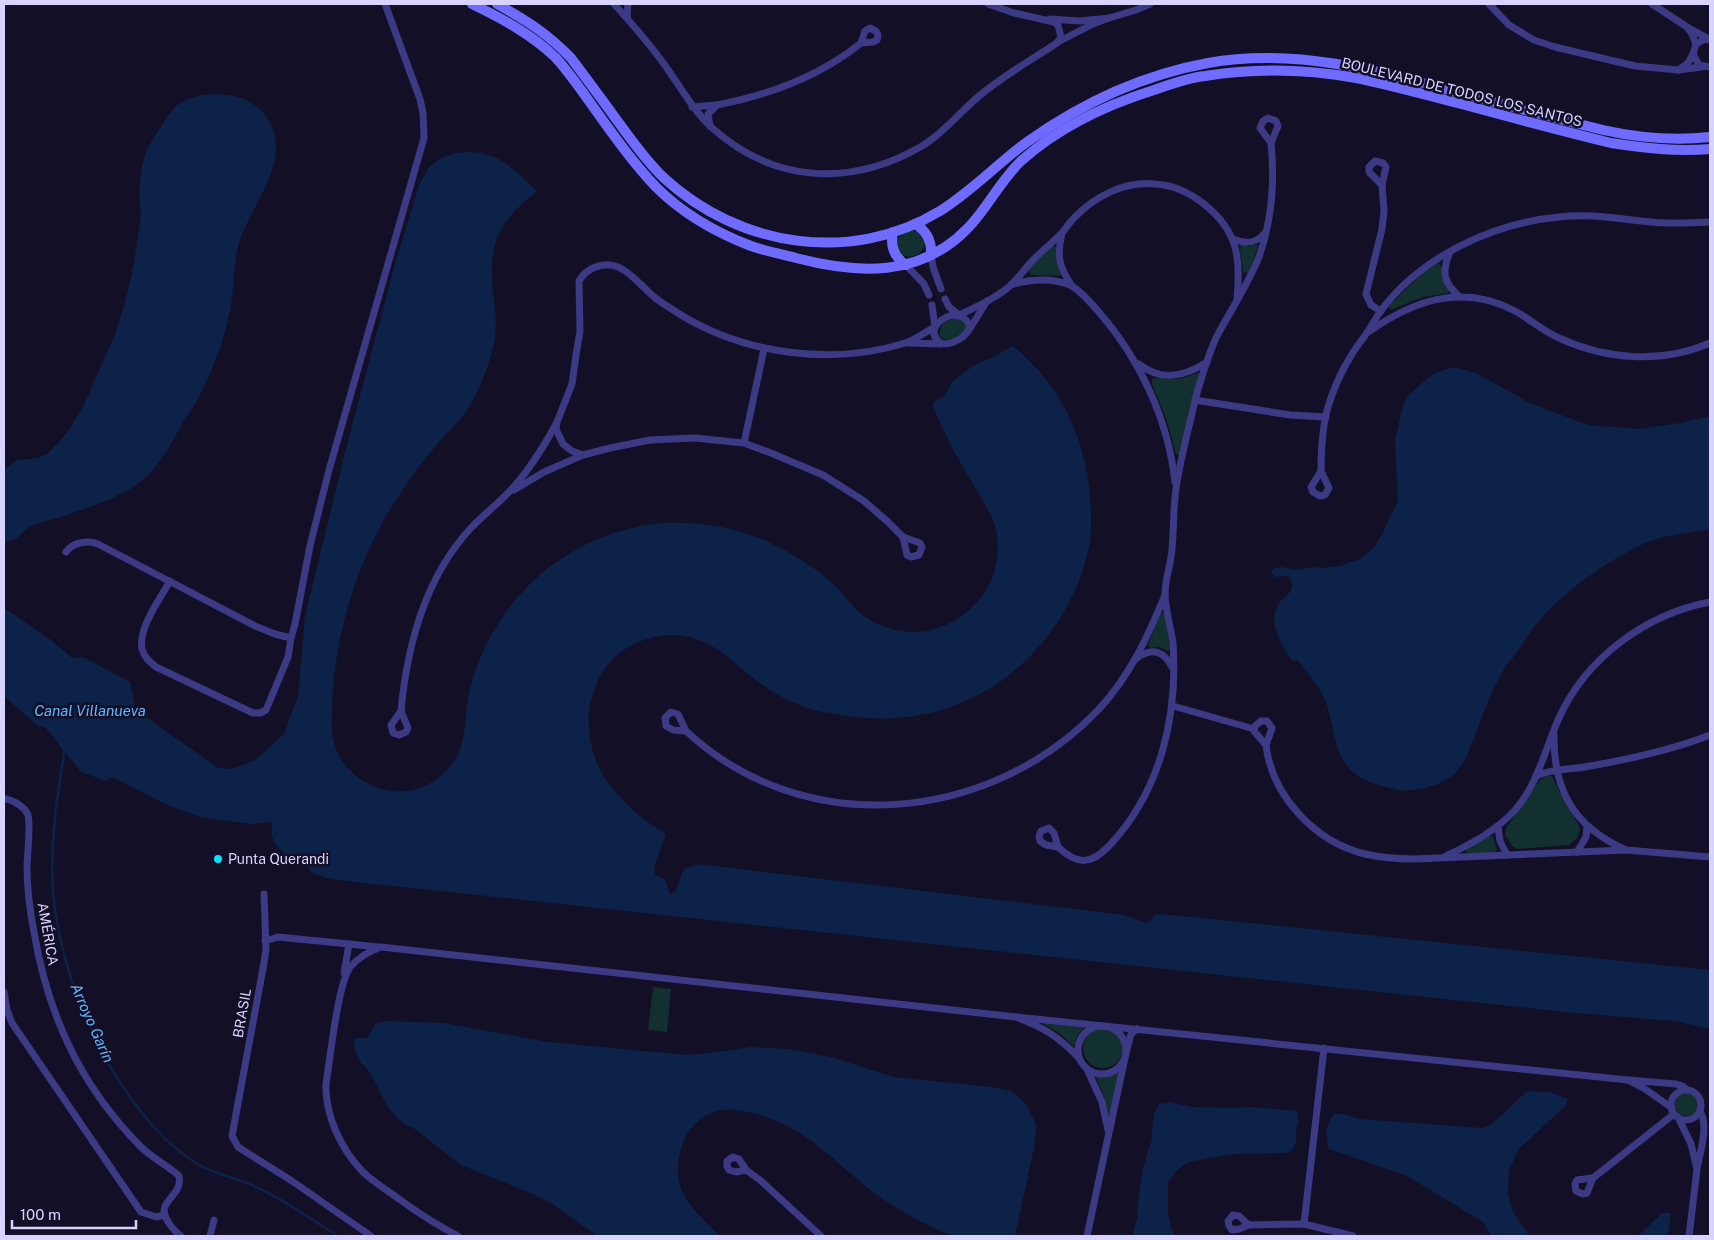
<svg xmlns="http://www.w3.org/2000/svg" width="1714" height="1240" viewBox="0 0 1714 1240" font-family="'Public Sans',sans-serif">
<rect width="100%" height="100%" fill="#130f26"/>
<g fill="#12302f">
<path d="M912 230 919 232 926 241C922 262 894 263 897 238L901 235Z"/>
<polygon points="1052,244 1056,247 1056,261 1063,274 1061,276 1031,275 1028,270"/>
<polygon points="1241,244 1249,246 1257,244 1258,247 1249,273 1246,273 1243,271 1240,248"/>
<path d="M1440 263 1449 290 1448 293 1423 297 1390 310 1389 306C1403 293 1423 269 1440 263Z"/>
<path d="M958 318C964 320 967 322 966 329 959 336 951 343 941 338L939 334C941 323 947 319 958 318Z"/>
<path d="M1197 373H1200L1192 399 1180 451 1179 455H1176L1167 421 1152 384V379C1159 376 1166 379 1173 379 1181 379 1189 376 1197 373Z"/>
<polygon points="1161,613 1165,613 1170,650 1168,651 1159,647 1150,648 1148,645"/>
<polygon points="1546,776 1552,776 1561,795 1580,827 1578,837 1569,845 1517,849 1512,846 1505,835 1506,828 1540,780"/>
<polygon points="1489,836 1493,837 1497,850 1495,853 1468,855 1466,849"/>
<polygon points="653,987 671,989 667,1032 648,1030"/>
<polygon points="1040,1022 1085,1026 1077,1036 1074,1047 1059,1033"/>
<circle cx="1103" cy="1048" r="20"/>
<polygon points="1119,1072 1110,1117 1109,1117 1104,1097 1096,1077 1098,1076 1108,1076"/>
<circle cx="1687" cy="1104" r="12"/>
</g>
<g fill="#0c2248">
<path d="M218 94C236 95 252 99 264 114 299 159 246 207 237 251 233 270 234 291 230 311 224 341 212 372 198 399 194 407 188 413 184 421 172 442 159 468 140 482 120 498 86 508 61 517 52 520 41 522 32 526 21 532 17 542 4 542V469L17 460 38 458 47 454 58 443 68 431 83 407 115 334 126 299 134 263 141 215 139 192 142 166 147 149 168 115 177 105 188 99 201 95Z"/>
<path d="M470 152C502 154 515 170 537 191 498 223 488 242 493 292 495 308 497 324 495 339 491 360 483 380 474 398 465 417 448 431 435 447 418 467 403 488 389 511 355 569 335 636 332 704 332 717 330 731 334 743 341 768 365 788 391 791 417 794 443 781 456 758 468 738 464 711 470 689 493 598 570 530 665 523 707 521 750 530 786 551 804 561 823 573 837 588 844 595 850 604 858 611 879 630 911 637 938 628 958 621 975 608 986 590 999 568 1002 538 991 515L952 448 933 407 934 402 944 396 953 381 973 366 993 357 1013 346C1069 391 1093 457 1091 528 1090 558 1077 590 1062 615 1016 691 935 729 847 716 834 714 820 712 807 708 789 702 772 692 757 681 731 661 709 635 673 635 598 636 569 715 603 775 619 801 640 818 666 834L654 867 655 874 665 880 670 894 675 892 684 869 698 864 1125 915 1146 923 1150 921 1155 915 1162 914 1710 970V1029L1675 1021 1565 1012 365 883C352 881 323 880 312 872 309 870 308 866 304 864 292 858 280 853 274 841 270 835 273 829 271 822L251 824 200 817 165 804 113 777 106 781 81 772 45 727 38 726 4 696V608L51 640 72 658 83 657 130 682 136 710 218 768 232 769 256 760 284 734 298 696 305 617 344 456 395 264 419 185 429 167 439 159 455 153Z"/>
<path d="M1455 367 1478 374 1530 403 1588 425 1639 429 1680 423 1710 416V529C1690 533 1670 534 1651 541 1621 552 1573 585 1551 608 1535 623 1525 641 1512 659 1509 663 1505 666 1503 671 1493 689 1484 710 1477 730 1465 761 1462 778 1425 788 1415 790 1406 792 1395 789 1382 786 1364 782 1354 773 1332 754 1335 724 1325 700 1319 685 1306 672 1297 660L1294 662C1282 648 1269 626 1277 607 1283 594 1297 595 1290 577L1287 576 1275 577 1272 574V571L1275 568 1281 567 1297 570 1314 567 1321 568 1340 566 1362 558 1374 547 1382 534 1398 501 1395 441 1403 405 1409 395 1428 378 1437 372Z"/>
<path d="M386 1021 444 1023 548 1042 687 1055 718 1052 751 1047 788 1049 831 1057 894 1077 991 1087 1011 1091 1021 1099 1026 1105 1034 1119 1036 1127 1034 1148 1015 1236C1000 1236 985 1236 970 1236 965 1236 959 1237 954 1236 945 1234 929 1225 920 1221 902 1211 884 1201 869 1189 829 1157 804 1126 753 1113 733 1109 720 1106 702 1118 685 1130 678 1151 678 1171 678 1200 702 1217 720 1236H597L554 1205 535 1195 461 1165 415 1129C388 1119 382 1092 369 1071 367 1068 364 1066 361 1063 357 1057 354 1048 354 1040L357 1038H367L376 1023Z"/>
<path d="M1527 1091 1549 1092 1568 1099 1566 1105 1518 1150 1509 1171 1508 1193 1512 1210 1529 1236H1492L1483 1222 1407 1176 1329 1149C1325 1136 1325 1125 1334 1114H1344L1360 1119 1482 1128 1492 1124Z"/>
<path d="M1170 1102 1192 1107 1230 1108 1254 1107 1297 1111 1299 1123 1296 1128C1297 1137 1297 1148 1288 1153L1233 1154 1188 1162 1176 1171 1168 1183V1214L1171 1228 1175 1236H1132L1138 1216 1137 1209 1143 1168 1151 1141 1154 1114 1159 1104Z"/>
<polygon points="1662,1213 1671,1213 1668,1236 1638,1236"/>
</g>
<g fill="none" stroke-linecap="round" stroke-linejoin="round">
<path stroke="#0c2248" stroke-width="2.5" d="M65 748C57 795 50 843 53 891 60 983 116 1110 194 1162 210 1173 229 1176 247 1183 279 1196 309 1218 338 1236"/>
<g stroke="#3d3a85" stroke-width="7">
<path d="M614 4C635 27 656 51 673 77 685 94 694 111 710 126 772 183 850 188 922 146 944 133 960 112 979 96 1003 76 1031 60 1057 43L1061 37 1058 25 1054 22 1014 13 988 4"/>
<polyline points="1489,4 1509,25 1534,40 1555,47 1635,66 1678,70"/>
<polyline points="1652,4 1687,27"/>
<polyline points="627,18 628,4"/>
<polyline points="1109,18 1136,10 1150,4"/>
<polyline points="1050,19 1080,21 1109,18 1093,24 1058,42"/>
<polygon points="870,28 876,31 878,35 877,40 873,42 861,43 865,31"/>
<polyline points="1710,40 1705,39 1696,44 1693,54 1699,65 1710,67"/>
<polyline points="1696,44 1692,34 1687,27 1709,39"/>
<polyline points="1693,54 1688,63 1678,70 1702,67"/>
<path d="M717 105C769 95 819 77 861 43"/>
<polyline points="692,107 717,105 708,114 710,126"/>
<polygon points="1268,118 1276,121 1278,126 1271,143 1260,128 1263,121"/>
<polygon points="1375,161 1383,163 1386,167 1382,185 1369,172 1369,167"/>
<path d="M1062 233C1057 256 1058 265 1072 286"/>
<path d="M1233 239C1245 244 1255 244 1264 234"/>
<path d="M1450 252C1441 272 1444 284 1460 297"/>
<polyline points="931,255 933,267 941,289"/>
<polyline points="906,265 924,284 929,295"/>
<path d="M1014 284C1031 279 1053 278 1070 285 1080 290 1091 303 1098 311 1140 359 1168 419 1175 482"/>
<path d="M945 299 949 307 959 315C976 307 1001 296 1014 282 1021 275 1027 266 1034 259 1043 250 1053 242 1062 233 1066 228 1069 223 1074 218 1095 196 1125 181 1155 184 1173 185 1190 193 1204 204 1238 231 1241 258 1237 299"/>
<polyline points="1381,311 1371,305 1366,294 1382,229 1384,211 1382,185"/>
<path d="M952 315C961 315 967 318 970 327 966 338 951 346 940 343 926 331 939 319 952 315Z"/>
<polyline points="969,330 987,301"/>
<path d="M1370 331C1414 300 1462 284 1513 310 1529 318 1542 331 1559 338 1607 360 1661 364 1710 343"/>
<polyline points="909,343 941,344"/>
<path d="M1139 364C1161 382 1186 376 1207 362"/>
<path d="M1195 400C1201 379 1207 358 1216 338 1230 311 1248 285 1259 257 1272 220 1275 182 1271 143"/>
<polyline points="744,443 764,349"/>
<path d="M1321 471C1321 454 1322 436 1325 419 1329 399 1340 373 1351 356 1355 348 1361 342 1366 334 1371 327 1375 319 1380 312 1420 257 1493 223 1559 217 1590 213 1619 219 1650 222 1670 224 1690 223 1710 222"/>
<polygon points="1321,471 1329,488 1325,495 1320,496 1313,492 1311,487"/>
<polyline points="514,490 544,472 583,455"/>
<path d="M903 537 888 522 864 501 823 475 771 453 744 443 695 438 650 440 610 448 583 455 572 451 563 444 556 429 557 422 572 384 576 355 580 331 579 281C586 268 604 261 618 267 631 272 642 287 653 296 661 303 672 309 681 315 745 354 833 366 905 343 915 340 925 332 935 327L932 305"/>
<polygon points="903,537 920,543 922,547 919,555 911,557 907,555"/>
<path d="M66 552C73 542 88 540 98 544L255 626 275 634 291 638 295 624 310 546 329 470 424 138 423 113 420 99 385 4"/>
<path d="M170 581C160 599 138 628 142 649 144 657 150 662 156 667L253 713H260L266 710 288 657 291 638"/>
<path d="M1137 658C1152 647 1164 651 1172 667"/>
<polyline points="1173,706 1254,729"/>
<path d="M401 711C407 646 425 578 470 529 481 517 494 507 506 495 527 474 542 450 556 424"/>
<polygon points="401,711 408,728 406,732 399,735 393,733 391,725"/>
<polygon points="671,712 678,714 686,731 673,730 666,726 665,718"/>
<polygon points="1261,721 1267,721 1272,728 1266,745 1254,731 1255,726"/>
<path d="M686 731C804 841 990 824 1099 709 1130 676 1148 636 1165 595"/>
<path d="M1554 734C1553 789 1573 826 1624 849"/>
<path d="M1266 745C1272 796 1315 842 1365 854 1382 858 1398 859 1415 859L1626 850 1710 857"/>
<path d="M1536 776C1553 768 1572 770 1590 766 1630 759 1672 750 1710 735"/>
<path d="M4 799C12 799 25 807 28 815 31 827 27 855 27 868 27 890 30 911 34 932 48 1015 80 1085 140 1146 152 1158 167 1165 179 1176 183 1197 157 1200 166 1218 170 1226 174 1231 181 1236"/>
<polyline points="1498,827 1500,841 1507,855"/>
<polygon points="1049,828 1054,833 1058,847 1046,845 1040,841 1039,836 1041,831"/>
<path d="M1058 847C1077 865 1091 865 1109 846 1161 791 1178 716 1173 643 1171 628 1165 608 1165 594 1165 579 1171 564 1172 549 1174 529 1173 509 1176 489 1180 459 1189 429 1195 400L1290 415 1326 417"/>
<polyline points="1577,852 1586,837 1587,826"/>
<path d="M1446 856C1471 844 1496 831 1515 810 1538 784 1545 749 1559 718 1586 658 1646 614 1710 602"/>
<polyline points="264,894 266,949 264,963 232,1136 238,1147 292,1181 371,1236"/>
<polyline points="265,941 278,937 349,944"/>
<polyline points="344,973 349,944 378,947"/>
<polyline points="4,992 7,1010 12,1023 141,1212 156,1217 165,1215"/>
<circle cx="1102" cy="1050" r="24"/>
<path d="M1079 1058C1058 1036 1044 1028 1016 1017L1628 1080"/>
<polyline points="1087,1069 1102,1102 1108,1130"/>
<circle cx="1686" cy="1105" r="15"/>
<polyline points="1672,1108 1645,1089 1628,1080 1676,1084 1683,1086 1687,1090"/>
<path d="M1678 1117 1691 1144 1697 1169C1700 1152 1709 1126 1700 1111"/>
<polygon points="733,1157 739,1159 746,1170 736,1172 729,1170 727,1166 727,1161"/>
<polyline points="746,1170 760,1180 821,1236"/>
<polyline points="1593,1178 1674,1114"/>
<polygon points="1593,1178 1587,1193 1583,1194 1576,1191 1575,1184 1577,1180"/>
<polygon points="1233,1215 1239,1216 1249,1225 1239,1229 1232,1230 1229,1226 1228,1221"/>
<polyline points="1304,1224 1324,1048"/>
<polyline points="1249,1225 1304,1224 1353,1236"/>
<polyline points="210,1236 214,1220"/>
<path d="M458 1236C437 1225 418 1213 399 1199 387 1190 373 1182 362 1171 341 1149 325 1115 326 1084 330 1060 338 981 351 966 359 957 370 951 381 947L1016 1017"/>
<polyline points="1087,1236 1126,1053 1131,1034 1137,1029"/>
<polyline points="1689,1236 1697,1169"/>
</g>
<g stroke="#6f6bff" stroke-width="10">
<path d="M472 4C501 18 531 34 555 57 571 74 585 96 599 115 617 140 635 165 656 187 682 213 717 233 751 246 765 251 781 254 796 258 857 274 920 278 968 228 988 207 1000 181 1021 161 1059 127 1106 105 1154 90 1171 84 1187 78 1205 76 1254 68 1306 69 1356 78 1392 85 1429 96 1465 105 1513 118 1562 131 1611 143 1644 148 1677 152 1710 149"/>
<path d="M497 4C527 21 547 33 571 58 586 78 601 98 616 119 631 139 645 160 664 178 739 247 851 265 940 211 972 191 997 164 1027 142 1082 103 1142 75 1208 63 1296 47 1383 72 1467 95 1513 107 1558 119 1603 130 1639 138 1674 141 1710 137"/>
<path d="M915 224C927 231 932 241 931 255"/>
<path d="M893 232C890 246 894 257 906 265"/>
</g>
</g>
<circle fill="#00e5ff" stroke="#130f26" stroke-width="2" cx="218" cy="859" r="5"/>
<g text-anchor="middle" stroke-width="5" stroke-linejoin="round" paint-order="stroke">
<g font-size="14" fill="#d9d4ff" stroke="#130f26">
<text transform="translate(1462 92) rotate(14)" y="5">BOULEVARD DE TODOS LOS SANTOS</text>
<text transform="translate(48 934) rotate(80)" y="5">AMÉRICA</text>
<text transform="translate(242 1013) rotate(-80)" y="5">BRASIL</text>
</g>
<g font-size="14" fill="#d9d4ff" stroke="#130f26" text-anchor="start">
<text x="228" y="864">Punta Querandi</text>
</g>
<g font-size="15" font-style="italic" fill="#62b6ff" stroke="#130f26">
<text x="90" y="716">Canal Villanueva</text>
<text transform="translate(92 1023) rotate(66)" y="5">Arroyo Garín</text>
</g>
</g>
<rect width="1714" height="1240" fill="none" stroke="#d9d4ff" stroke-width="10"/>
<path d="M12 1220v8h124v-8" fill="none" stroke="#d9d4ff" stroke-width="2.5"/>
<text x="20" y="1220" font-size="15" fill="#d9d4ff" stroke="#130f26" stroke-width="4" paint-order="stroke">100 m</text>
</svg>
